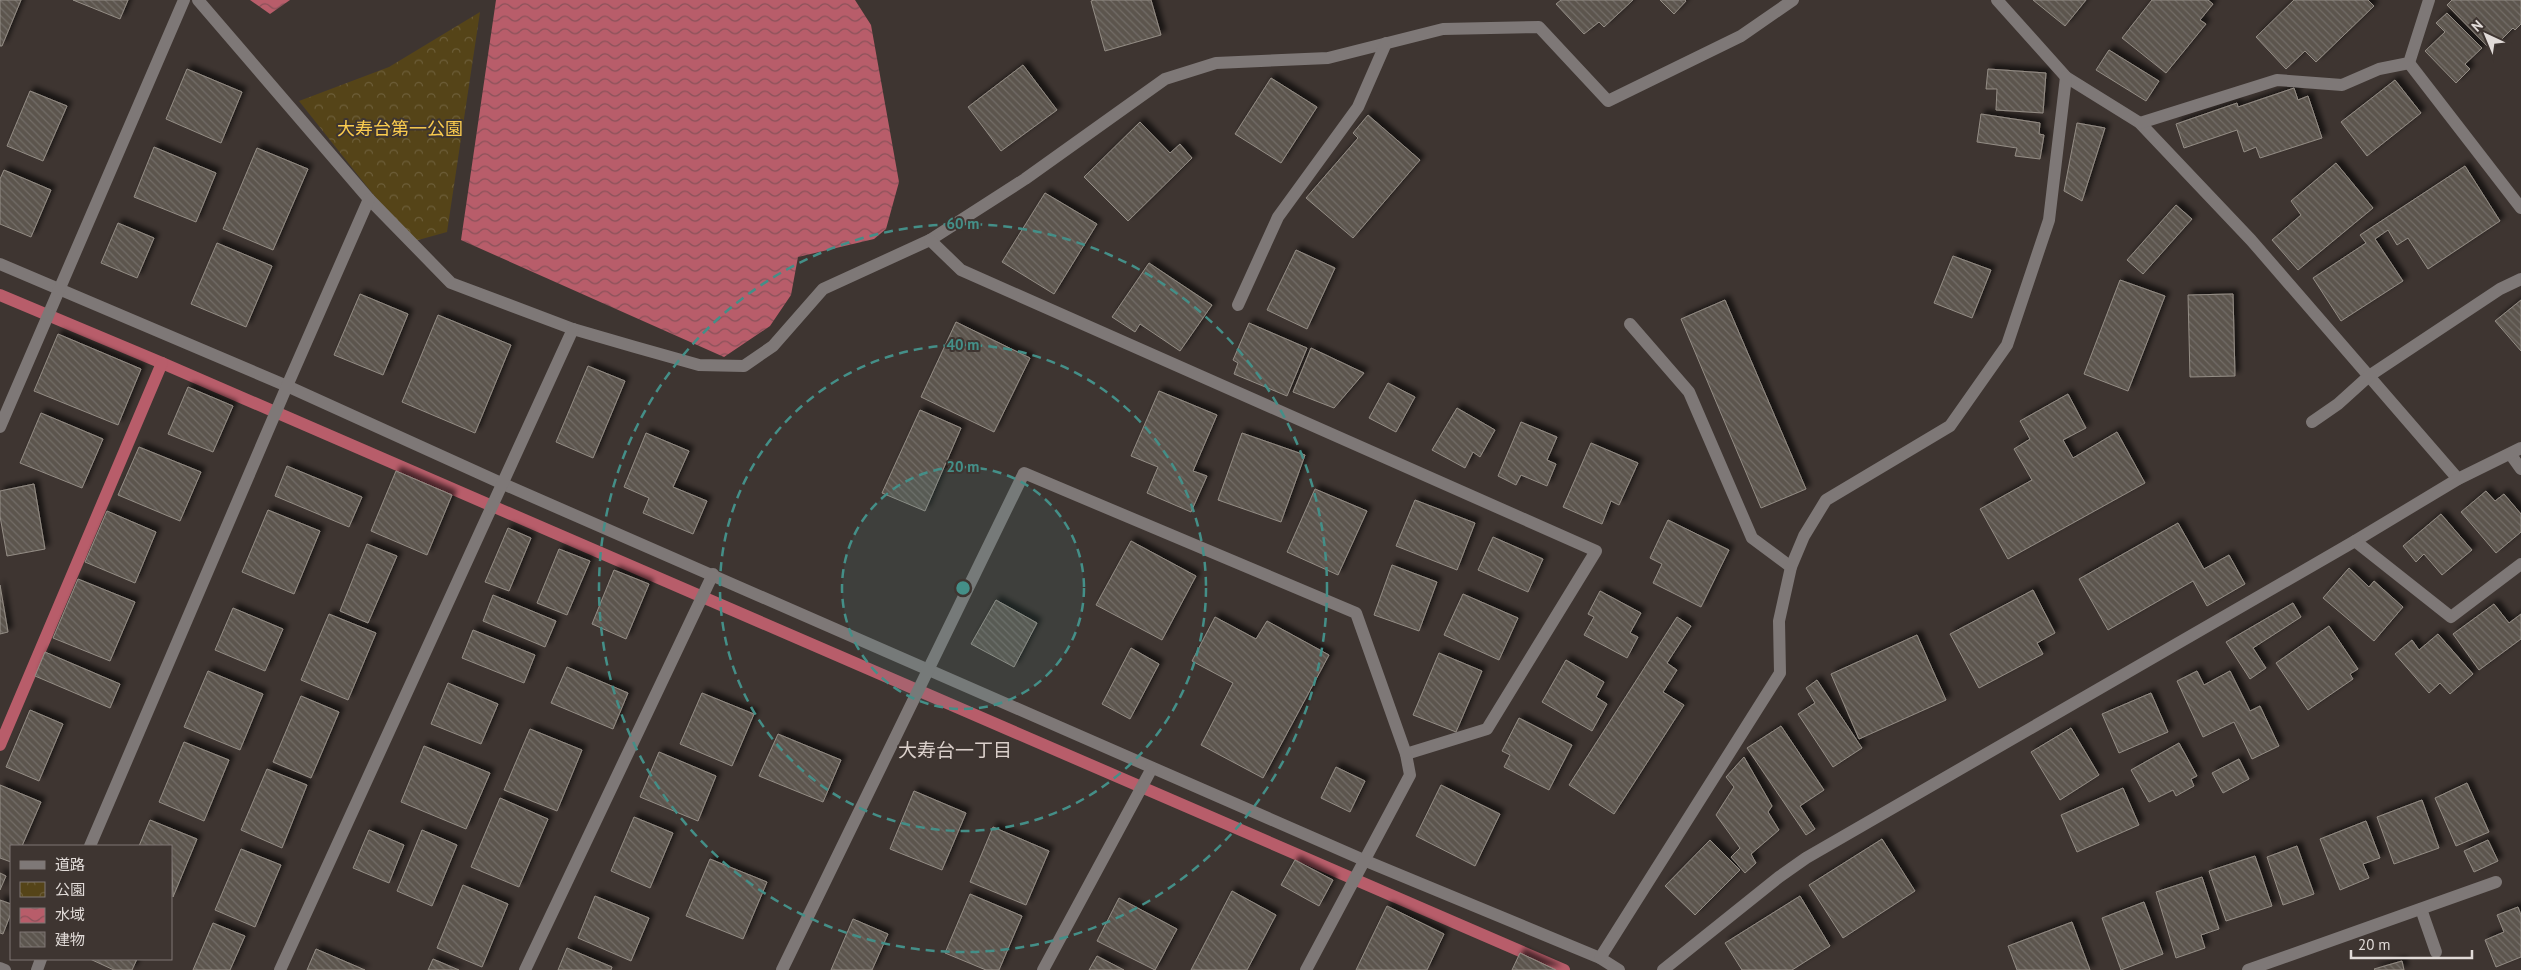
<svg xmlns="http://www.w3.org/2000/svg" width="2521" height="970" viewBox="0 0 2521 970" font-family="'PT Sans','Noto Sans JP',sans-serif">
<defs>
<pattern id="park-crowns" width="20" height="18" patternUnits="userSpaceOnUse" patternTransform="scale(1.25)"><rect width="20" height="18" fill="#554418"/><path d="M2 6a3 3 0 1 1 6 0M12 15a3 3 0 1 1 6 0" fill="none" stroke="#6d5e39"/></pattern>
<pattern id="water-waves" width="16" height="10" patternUnits="userSpaceOnUse" patternTransform="scale(1.25)"><rect width="16" height="10" fill="#b85d6a"/><path d="M0 5q4-4 8 0t8 0" fill="none" stroke="#8a525a"/></pattern>
<pattern id="building-back-hatch" width="6" height="6" patternUnits="userSpaceOnUse" patternTransform="scale(1.25)"><rect width="6" height="6" fill="#5c554e"/><path d="M-1 5l2 2M0 0l6 6M5-1l2 2" fill="none" stroke="#736d67"/></pattern>
<filter id="shadow"><feDropShadow dx="4.5" dy="-4.5" stdDeviation="2.5" flood-color="#0009"/></filter>
</defs>
<rect width="100%" height="100%" fill="#3e3531"/>
<polygon fill="url(#park-crowns)" points="480,12 447,232 411,242 299,101 389,67"/>
<g fill="url(#water-waves)">
<polygon points="250,0 290,0 270,14"/>
<polygon points="496,0 855,0 871,25 899,182 886,229 874,239 798,257 791,295 770,326 724,357 461,240"/>
</g>
<g fill="none" stroke-linecap="round" stroke-linejoin="round">
<g stroke="#b85d6a" stroke-width="12">
<polyline points="0,295 162,363 1564,970"/>
<polyline points="0,745 162,363"/>
</g>
</g>
<g fill="url(#building-back-hatch)" stroke="#948d85" filter="url(#shadow)">
<polygon points="0,0 21,0 2,46 0,46"/>
<polygon points="73,0 128,0 120,19"/>
<polygon points="1094,0 1151,0 1161,35 1105,51 1091,1"/>
<polygon points="1561,0 1633,0 1604,27 1599,22 1584,34 1556,4"/>
<polygon points="1660,0 1685,0 1686,1 1674,14"/>
<polygon points="2033,0 2086,0 2065,26"/>
<polygon points="2152,0 2208,0 2213,4 2200,20 2206,24 2166,73 2122,38"/>
<polygon points="2294,0 2368,0 2374,6 2316,62 2305,51 2286,69 2256,37"/>
<polygon points="2452,0 2521,0 2521,24 2515,30 2513,28 2491,50 2447,5"/>
<polygon points="2447,13 2482,48 2465,64 2470,69 2456,83 2425,51 2445,32 2436,23"/>
<polygon points="2109,50 2159,81 2146,101 2096,70"/>
<polygon points="1023,65 1057,110 1001,151 968,107"/>
<polygon points="187,69 242,92 221,143 166,119"/>
<polygon points="1988,69 2046,73 2043,113 1996,110 1997,89 1986,89"/>
<polygon points="1271,78 1317,107 1281,163 1235,134"/>
<polygon points="2395,80 2421,113 2367,156 2341,122"/>
<polygon points="2294,88 2298,100 2308,96 2322,138 2260,158 2256,147 2244,152 2237,130 2184,148 2176,124 2237,103 2238,107"/>
<polygon points="30,91 67,106 43,161 7,146"/>
<polygon points="1981,114 2040,123 2039,134 2044,135 2040,159 2015,156 2017,148 1977,142"/>
<polygon points="1368,115 1420,160 1353,238 1306,198 1358,138 1353,133"/>
<polygon points="1140,122 1170,153 1180,144 1192,158 1128,221 1084,177"/>
<polygon points="2077,123 2105,128 2082,201 2064,191"/>
<polygon points="154,147 216,173 196,222 134,197"/>
<polygon points="257,148 308,169 273,250 223,229"/>
<polygon points="2336,163 2373,208 2298,270 2272,240 2301,215 2291,201"/>
<polygon points="2465,166 2500,221 2428,269 2408,238 2397,245 2388,230 2375,239 2403,281 2341,321 2313,278 2366,243 2360,235"/>
<polygon points="4,170 51,190 31,237 0,224 0,179"/>
<polygon points="1045,193 1097,224 1054,294 1002,262"/>
<polygon points="2176,205 2192,219 2143,274 2127,260"/>
<polygon points="118,223 154,238 137,278 101,263"/>
<polygon points="217,243 272,266 246,327 191,304"/>
<polygon points="1296,250 1335,268 1307,329 1267,310"/>
<polygon points="1953,256 1991,270 1972,318 1934,303"/>
<polygon points="1149,263 1212,305 1180,351 1140,324 1135,332 1112,317"/>
<polygon points="2120,280 2165,296 2128,391 2084,374"/>
<polygon points="360,294 408,314 383,375 334,355"/>
<polygon points="2233,294 2235,376 2190,377 2188,295"/>
<polygon points="1725,300 1806,489 1761,508 1681,319"/>
<polygon points="2521,300 2521,351 2495,321"/>
<polygon points="438,315 511,345 475,433 402,402"/>
<polygon points="956,322 1030,358 994,432 921,397"/>
<polygon points="1249,323 1307,348 1287,396 1234,374 1238,363 1233,360"/>
<polygon points="58,334 141,369 118,425 34,391"/>
<polygon points="1311,348 1364,373 1334,408 1293,392"/>
<polygon points="588,366 625,381 593,458 556,442"/>
<polygon points="1388,383 1415,397 1396,432 1369,418"/>
<polygon points="188,387 233,406 213,452 168,434"/>
<polygon points="1159,391 1217,415 1193,471 1207,476 1191,512 1147,493 1158,467 1131,456"/>
<polygon points="2068,394 2086,428 2063,440 2073,458 2117,432 2145,483 2008,559 1980,509 2032,480 2014,449 2030,439 2020,421"/>
<polygon points="1457,408 1495,430 1480,457 1473,452 1465,468 1432,450"/>
<polygon points="920,410 961,428 925,511 882,493"/>
<polygon points="41,413 103,439 82,488 20,463"/>
<polygon points="1521,422 1557,437 1547,460 1556,464 1547,486 1521,475 1516,485 1498,476"/>
<polygon points="646,433 689,451 673,487 707,501 693,534 643,513 649,498 624,487"/>
<polygon points="1242,433 1305,455 1281,522 1218,500"/>
<polygon points="1591,443 1638,463 1619,505 1611,501 1602,524 1563,507"/>
<polygon points="139,447 201,472 180,521 118,495"/>
<polygon points="287,466 362,497 349,527 275,496"/>
<polygon points="396,471 452,495 427,555 371,531"/>
<polygon points="34,484 45,549 7,556 0,516 0,491"/>
<polygon points="1315,489 1367,511 1338,575 1287,552"/>
<polygon points="2486,491 2495,501 2504,494 2521,514 2521,532 2496,553 2461,512"/>
<polygon points="1415,500 1475,523 1457,570 1396,546"/>
<polygon points="268,510 320,531 294,594 242,572"/>
<polygon points="107,511 156,532 135,583 85,562"/>
<polygon points="2441,514 2472,550 2442,575 2424,554 2416,562 2403,546"/>
<polygon points="1668,520 1729,550 1701,607 1653,583 1662,564 1650,558"/>
<polygon points="2178,523 2204,569 2229,555 2245,584 2207,606 2193,581 2108,630 2079,579"/>
<polygon points="508,528 531,538 509,591 485,582"/>
<polygon points="1493,537 1543,559 1528,592 1478,570"/>
<polygon points="1131,541 1196,576 1162,640 1096,605"/>
<polygon points="367,544 397,556 368,623 340,611"/>
<polygon points="559,549 590,561 567,615 537,603"/>
<polygon points="1392,565 1437,582 1419,631 1374,615"/>
<polygon points="2349,568 2369,587 2374,581 2403,607 2374,641 2323,598"/>
<polygon points="614,570 649,584 626,639 592,624"/>
<polygon points="78,579 135,602 110,661 53,638"/>
<polygon points="0,585 8,632 0,634"/>
<polygon points="2033,590 2055,633 2037,643 2043,654 1979,688 1950,634"/>
<polygon points="1600,591 1641,613 1630,633 1638,637 1627,658 1584,635 1594,617 1588,614"/>
<polygon points="1463,594 1518,618 1499,660 1444,635"/>
<polygon points="493,595 556,621 545,647 483,621"/>
<polygon points="996,600 1037,623 1014,667 971,644"/>
<polygon points="2293,603 2301,617 2253,648 2266,668 2250,679 2226,642"/>
<polygon points="2494,604 2509,623 2521,614 2521,639 2479,670 2453,634"/>
<polygon points="233,608 283,629 265,671 215,650"/>
<polygon points="329,614 376,633 348,700 301,680"/>
<polygon points="1215,617 1256,639 1267,621 1329,655 1263,778 1201,745 1233,683 1192,661"/>
<polygon points="1677,617 1691,626 1667,663 1677,670 1663,692 1684,705 1614,814 1569,785"/>
<polygon points="2329,626 2358,669 2350,674 2353,679 2308,710 2276,663"/>
<polygon points="473,630 535,655 524,683 462,658"/>
<polygon points="2438,634 2473,674 2450,694 2440,683 2429,693 2395,654 2412,640 2419,650"/>
<polygon points="1917,635 1946,700 1859,739 1831,674"/>
<polygon points="1131,648 1159,664 1130,719 1102,704"/>
<polygon points="45,652 120,684 110,708 35,676"/>
<polygon points="1439,653 1482,671 1456,732 1413,715"/>
<polygon points="1566,660 1604,682 1596,697 1607,704 1592,731 1542,702"/>
<polygon points="567,667 628,693 613,729 551,703"/>
<polygon points="208,671 263,694 240,750 184,727"/>
<polygon points="2197,671 2204,685 2230,671 2250,711 2260,706 2279,746 2252,759 2234,722 2203,737 2177,681"/>
<polygon points="1817,680 1862,748 1833,767 1798,714 1815,703 1806,688"/>
<polygon points="448,683 498,704 481,744 431,724"/>
<polygon points="702,693 754,714 732,766 680,744"/>
<polygon points="2151,693 2168,732 2119,753 2102,714"/>
<polygon points="301,696 339,712 311,778 273,762"/>
<polygon points="30,710 63,724 39,781 6,767"/>
<polygon points="1519,718 1572,745 1549,790 1504,767 1510,755 1502,751"/>
<polygon points="1781,726 1824,790 1800,806 1815,829 1806,835 1747,748"/>
<polygon points="2071,728 2099,775 2060,800 2031,752"/>
<polygon points="530,729 582,750 557,811 504,790"/>
<polygon points="778,734 841,760 823,802 759,776"/>
<polygon points="184,742 229,760 204,821 159,802"/>
<polygon points="2179,743 2197,776 2191,779 2194,786 2176,796 2173,790 2149,802 2131,770"/>
<polygon points="424,746 490,773 466,829 401,802"/>
<polygon points="659,752 716,776 698,821 640,797"/>
<polygon points="1744,757 1772,806 1768,812 1779,830 1751,854 1756,863 1745,873 1731,857 1740,848 1716,815 1734,787 1726,777"/>
<polygon points="2239,759 2249,779 2223,793 2212,773"/>
<polygon points="1336,767 1365,781 1350,812 1321,798"/>
<polygon points="267,769 307,785 282,848 241,830"/>
<polygon points="2467,783 2489,832 2456,846 2435,798"/>
<polygon points="0,785 41,802 22,846 11,846 11,862 0,858"/>
<polygon points="1441,785 1500,814 1475,866 1416,836"/>
<polygon points="2123,788 2139,825 2077,852 2061,815"/>
<polygon points="914,791 966,813 942,870 890,849"/>
<polygon points="500,798 548,819 519,887 471,867"/>
<polygon points="2422,800 2439,848 2394,864 2377,817"/>
<polygon points="634,817 673,833 650,888 611,871"/>
<polygon points="150,820 197,839 173,897 171,846 139,846"/>
<polygon points="2366,821 2380,858 2363,864 2369,878 2340,890 2320,839"/>
<polygon points="993,827 1049,851 1026,905 970,882"/>
<polygon points="369,830 404,845 389,883 353,868"/>
<polygon points="422,830 457,845 432,906 397,891"/>
<polygon points="1882,839 1915,891 1843,938 1809,885"/>
<polygon points="1710,840 1740,870 1695,915 1665,886"/>
<polygon points="2488,840 2498,861 2474,872 2464,851"/>
<polygon points="2297,846 2314,894 2283,905 2267,857"/>
<polygon points="241,849 281,865 255,927 215,910"/>
<polygon points="2255,856 2272,906 2226,921 2209,871"/>
<polygon points="710,859 767,882 743,939 686,916"/>
<polygon points="1295,860 1333,880 1319,906 1281,885"/>
<polygon points="0,873 6,876 0,890"/>
<polygon points="2202,877 2219,929 2201,935 2205,948 2176,958 2156,892"/>
<polygon points="463,885 508,904 482,967 437,948"/>
<polygon points="1232,891 1276,915 1247,970 1191,970"/>
<polygon points="970,894 1022,916 999,970 986,970 945,953"/>
<polygon points="595,896 649,918 631,961 578,938"/>
<polygon points="1800,896 1830,946 1792,970 1742,970 1725,943"/>
<polygon points="1119,898 1177,929 1155,970 1097,941"/>
<polygon points="0,900 11,904 11,913 3,934 0,933"/>
<polygon points="2144,902 2163,954 2121,970 2102,918"/>
<polygon points="1387,906 1444,934 1427,970 1356,970"/>
<polygon points="2518,907 2521,915 2521,957 2496,967 2485,940 2504,932 2497,915"/>
<polygon points="853,919 888,934 872,970 831,970"/>
<polygon points="2072,922 2090,970 2017,970 2008,946"/>
<polygon points="213,923 245,936 230,970 193,970"/>
<polygon points="567,948 612,967 611,970 558,970"/>
<polygon points="316,949 365,970 307,970"/>
<polygon points="1520,953 1556,970 1512,970"/>
<polygon points="1097,956 1124,970 1089,970"/>
<polygon points="90,959 137,959 132,970 114,970"/>
<polygon points="433,959 459,970 428,970"/>
<polygon points="2402,961 2404,970 2375,970 2374,969"/>
</g>
<g fill="none" stroke-linecap="round" stroke-linejoin="round">
<g stroke="#7e7877" stroke-width="12">
<polyline points="198,0 369,199 451,283 573,329 635,347 699,365 744,366 773,346 823,289 930,240 1025,179 1165,79 1216,63 1328,58 1443,29 1539,27 1608,101 1741,36 1793,0"/>
<polyline points="1997,0 2066,77 2140,123 2251,240 2458,479"/>
<polyline points="2409,63 2521,208"/>
<polyline points="2140,123 2277,80 2342,85 2379,69 2409,63 2429,0"/>
<polyline points="930,240 961,270 1596,551 1487,729 1406,754"/>
<polyline points="0,264 287,386 501,483 1366,861 1600,958 1619,970"/>
<polyline points="1238,305 1278,217 1358,107 1386,43"/>
<polyline points="1630,324 1689,392 1752,538 1791,567"/>
<polyline points="2312,422 2338,404 2369,376 2500,289 2521,279"/>
<polyline points="0,427 184,0"/>
<polyline points="2511,455 2521,469"/>
<polyline points="2355,541 2451,617 2521,564"/>
<polyline points="90,846 287,386 369,199"/>
<polyline points="2421,909 2436,952"/>
<polyline points="1600,958 1780,673 1779,621 1791,567 1804,536 1826,500 1950,426 2007,345 2049,220 2066,77"/>
<polyline points="0,968 5,970"/>
<polyline points="37,970 41,959"/>
<polyline points="280,970 573,329"/>
<polyline points="525,970 713,574"/>
<polyline points="782,970 1024,473 1356,613 1406,754 1410,775 1306,970"/>
<polyline points="1043,970 1152,768"/>
<polyline points="1663,970 1779,877 1806,858 2355,541 2458,479 2521,448"/>
<polyline points="2248,970 2496,882"/>
</g>
</g>
<circle cx="963" cy="588" r="121" fill="#448f88" fill-opacity=".12"/>
<g fill="none" stroke="#448f88" stroke-width="2.5" stroke-dasharray="9 6">
<circle cx="963" cy="588" r="121"/>
<circle cx="963" cy="588" r="243"/>
<circle cx="963" cy="588" r="364"/>
</g>
<g text-anchor="middle" stroke-width="4" stroke-linejoin="round" paint-order="stroke">
<g font-size="18" fill="#facb4e" stroke="#3e3531">
<text x="400" y="135">大寿台第一公園</text>
</g>
<g font-size="19" fill="#dbd0cb" stroke="#3e3531">
<text x="955" y="757">大寿台一丁目</text>
</g>
</g>
<circle cx="963" cy="588" r="8" fill="#448f88" stroke="#3e3531" stroke-width="2.5"/>
<g font-size="15" text-anchor="middle" font-weight="bold" fill="#448f88" stroke="#3e3531" stroke-width="4" stroke-linejoin="round" paint-order="stroke">
<text x="963" y="229">60 m</text>
<text x="963" y="350">40 m</text>
<text x="963" y="472">20 m</text>
</g>
<rect x="10" y="845" width="162" height="115" fill="#3e3531" stroke="#7f7774"/>
<rect x="20" y="861" width="25" height="8" fill="#7e7877" stroke="#7f7774"/>
<text x="55" y="870" font-size="15" fill="#e1dbd8">道路</text>
<rect x="20" y="882" width="25" height="15" fill="url(#park-crowns)" stroke="#7f7774"/>
<text x="55" y="895" font-size="15" fill="#e1dbd8">公園</text>
<rect x="20" y="908" width="25" height="15" fill="url(#water-waves)" stroke="#7f7774"/>
<text x="55" y="920" font-size="15" fill="#e1dbd8">水域</text>
<rect x="20" y="932" width="25" height="15" fill="url(#building-back-hatch)" stroke="#7f7774"/>
<text x="55" y="945" font-size="15" fill="#e1dbd8">建物</text>
<g transform="translate(2486 35) rotate(316)" stroke="#3e3531" stroke-width="4" paint-order="stroke">
<path d="M0-4L9 19L0 12L-9 19Z" fill="#e1dbd8"/>
<text y="-8" font-size="14" font-weight="bold" text-anchor="middle" fill="#e1dbd8">N</text>
</g>
<path d="M2351 950v8h121v-8" fill="none" stroke="#e1dbd8" stroke-width="2.5"/>
<text x="2358" y="950" font-size="15" fill="#e1dbd8" stroke="#3e3531" stroke-width="4" paint-order="stroke">20 m</text>
</svg>
